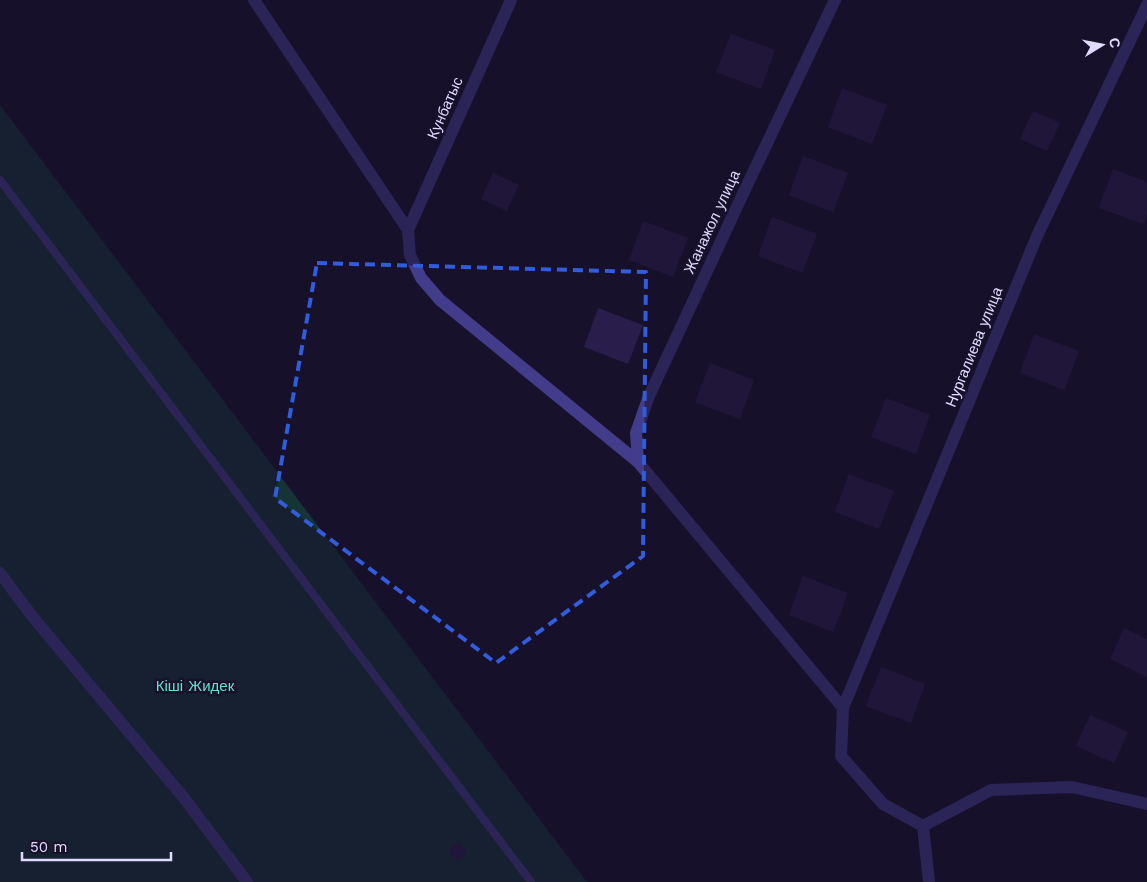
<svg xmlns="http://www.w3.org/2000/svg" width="1147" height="882" viewBox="0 0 1147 882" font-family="'Work Sans',sans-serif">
<rect width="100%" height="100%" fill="#17112b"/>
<polygon fill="#143435" points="0,105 587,882 0,882"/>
<g fill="#291d4c">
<polygon points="731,34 775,50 761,89 716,72"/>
<polygon points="842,88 887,105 872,144 828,127"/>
<polygon points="1033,111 1060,123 1047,151 1020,139"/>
<polygon points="803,156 848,173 833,212 789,195"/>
<polygon points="1113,169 1147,182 1147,214 1143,224 1099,208"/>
<polygon points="493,173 519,185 507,211 481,199"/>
<polygon points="772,217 817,234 802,273 758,256"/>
<polygon points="643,221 688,238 673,277 629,260"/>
<polygon points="598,308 643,325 628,364 584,347"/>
<polygon points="1034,334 1079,351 1064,390 1020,373"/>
<polygon points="710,363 754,380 740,419 695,402"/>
<polygon points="886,398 930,415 916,454 871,437"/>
<polygon points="849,474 894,491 879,529 835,512"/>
<polygon points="803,576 848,593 833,632 789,615"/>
<polygon points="1124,628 1147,639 1147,677 1110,659"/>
<polygon points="881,667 925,684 911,723 866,706"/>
<polygon points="1090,715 1128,732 1114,763 1076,746"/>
<polygon points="459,842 467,853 457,861 449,850"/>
</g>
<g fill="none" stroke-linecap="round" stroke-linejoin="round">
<polyline stroke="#433c8a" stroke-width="8" points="0,180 531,882"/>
<g stroke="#433c8a" stroke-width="12">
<polyline points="254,0 408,230 410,255 421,278 440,300 638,462 843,708 841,756 883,804 923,826 929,882"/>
<polyline points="408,230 511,0"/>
<polyline points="638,462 636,433 649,396 741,198 835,0"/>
<polyline points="0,573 32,616 184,798 247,882"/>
<polyline points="843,708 1037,236 1147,5"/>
<polyline points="923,826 991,790 1072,787 1147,804"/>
</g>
</g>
<path d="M0 0H1147V882H0ZM317 263 646 272 643 556 496 663 275 498Z" fill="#17112b" fill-opacity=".55" fill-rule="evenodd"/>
<path fill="none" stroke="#315cdc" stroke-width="4" stroke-dasharray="10 6" stroke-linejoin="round" d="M317 263 646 272 643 556 496 663 275 498Z"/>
<g text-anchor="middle" stroke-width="5" stroke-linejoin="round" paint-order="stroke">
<g font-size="15" fill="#e1dbff" stroke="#17112b">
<text transform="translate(445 108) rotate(-66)" y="5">Кунбатыс</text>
<text transform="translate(712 222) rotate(-65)" y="5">Жанажол улица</text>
<text transform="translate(974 347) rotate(-68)" y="5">Нургалиева улица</text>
</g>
<g font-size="15" fill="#64e1c9" stroke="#17112b">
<text x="195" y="691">Кіші Жидек</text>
</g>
</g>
<g transform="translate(1102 45) rotate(80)" stroke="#17112b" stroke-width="4" paint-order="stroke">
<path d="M0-4L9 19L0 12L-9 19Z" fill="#e1dbff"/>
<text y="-8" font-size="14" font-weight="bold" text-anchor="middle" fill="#e1dbff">С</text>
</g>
<path d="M22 852v8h149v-8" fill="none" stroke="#e1dbff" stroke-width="2.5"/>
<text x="30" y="852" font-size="15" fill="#e1dbff" stroke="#17112b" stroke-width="4" paint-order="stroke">50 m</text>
</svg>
